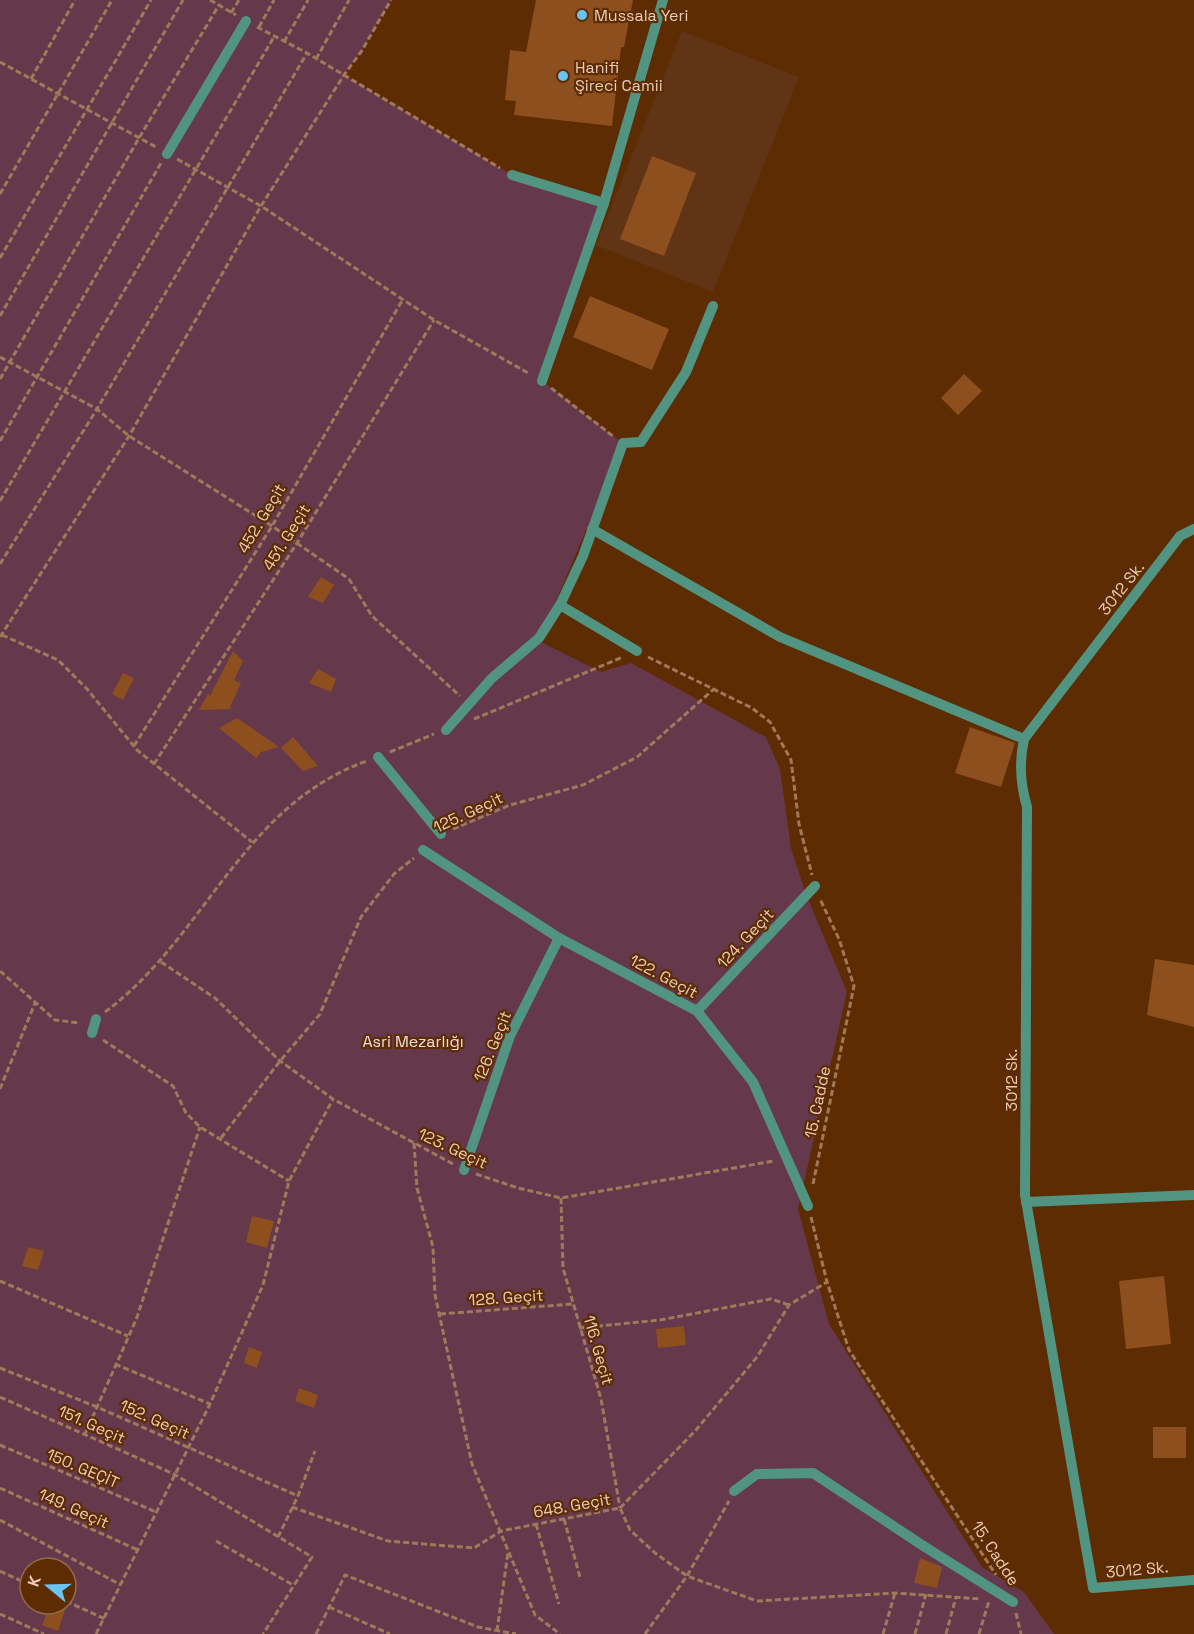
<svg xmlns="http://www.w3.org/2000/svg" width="1194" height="1634" viewBox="0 0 1194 1634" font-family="'Space Grotesk',sans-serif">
<rect width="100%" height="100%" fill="#5d2c02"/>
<polygon fill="#603414" points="682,31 799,77 713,292 596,245"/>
<path fill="#65384b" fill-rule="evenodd" d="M0 0H391L361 52 344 75 519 179 601 207 542 381 623 443 539 641 601 672 631 663 766 737 780 769 791 848 806 894 847 992 798 1209 829 1324 982 1567 1024 1592 1054 1634H0ZM30 1568H66V1604H30Z"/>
<g fill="#8e4f1f">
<polygon points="536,0 633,0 624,47 621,47 612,126 514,115 516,101 505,100 510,50 526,52"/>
<polygon points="652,156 696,173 664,256 620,239"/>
<polygon points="590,296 669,329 652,370 573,337"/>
<polygon points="964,374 982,391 958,415 941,398"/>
<polygon points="321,577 334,585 323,603 308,597"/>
<polygon points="233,651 243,661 234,680 241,683 230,707 232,709 199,710 208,694 210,696"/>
<polygon points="318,669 336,679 331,692 309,683"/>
<polygon points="123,673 134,678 123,700 112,694"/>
<polygon points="237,718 279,747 261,752 256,758 219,728"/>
<polygon points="970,727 1015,743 1001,787 955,773"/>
<polygon points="293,737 318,766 303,771 281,748"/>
<polygon points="1155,959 1194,965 1194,1027 1147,1015"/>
<polygon points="252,1216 274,1221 267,1248 246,1242"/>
<polygon points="28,1247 44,1251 38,1270 22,1266"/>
<polygon points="1164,1276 1171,1344 1126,1349 1119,1281"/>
<polygon points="684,1326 686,1345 658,1348 656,1329"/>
<polygon points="249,1347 262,1352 257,1368 244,1363"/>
<polygon points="299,1388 318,1395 314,1408 295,1401"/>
<rect x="1153" y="1427" width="33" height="31"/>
<polygon points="920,1558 942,1567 937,1588 914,1583"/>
<polygon points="51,1604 66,1607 58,1631 42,1625"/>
</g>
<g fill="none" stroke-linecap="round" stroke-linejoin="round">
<g stroke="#a1795a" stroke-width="3" stroke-dasharray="6 3" stroke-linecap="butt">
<polyline points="210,0 236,15"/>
<polyline points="231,13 239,0"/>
<polyline points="257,27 307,53 500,168"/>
<polyline points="259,27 274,0"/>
<polyline points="284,42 308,0"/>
<polyline points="316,59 349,0"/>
<polyline points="0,62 156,147"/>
<polyline points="31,79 75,0"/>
<polyline points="177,159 261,206 434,320 530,374"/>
<polyline points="0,194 112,0"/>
<polyline points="0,258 151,0"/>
<polyline points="0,316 183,0"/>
<polyline points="0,357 97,409 129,436 272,526 349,579 372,616 460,696"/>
<polyline points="0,379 139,138 219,5"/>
<polyline points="551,388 614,437"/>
<polyline points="0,441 161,163"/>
<polyline points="0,501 274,37"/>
<polyline points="0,564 97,409 307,53"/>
<polyline points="2,635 58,660 87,689 137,750 252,842"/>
<polyline points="0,637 129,436 261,206 344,75 361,52 391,0"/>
<polyline points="648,657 752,708 770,722 791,760 799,824 812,875"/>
<polyline points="474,719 623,657"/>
<polyline points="134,746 272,526 403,299"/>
<polyline points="390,752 434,734"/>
<polyline points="154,764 297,543 434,320"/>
<polyline points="453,829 510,805 583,785 637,757 714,689"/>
<polyline points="161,962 215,998 280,1061 333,1099 453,1164"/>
<polyline points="0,971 55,1020 80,1023"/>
<path d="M105 1012C205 938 242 805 367 761"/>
<polyline points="103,1040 173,1086 186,1113 200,1127 289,1181"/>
<polyline points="0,1089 35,1003"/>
<polyline points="221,1138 280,1061 320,1014 361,917 394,874 414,858"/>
<polyline points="414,1143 417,1188 433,1247 435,1295 472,1464 535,1615 560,1634"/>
<polyline points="476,1174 518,1188 561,1198 774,1161"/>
<polyline points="813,1184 854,986 839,939 820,899"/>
<polyline points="561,1198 563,1268 601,1399 620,1508"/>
<polyline points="811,1217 827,1282 849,1350 996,1575"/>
<polyline points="0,1281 128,1336"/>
<polyline points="440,1314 573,1304"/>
<polyline points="579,1328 660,1320 771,1299 789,1305"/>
<polyline points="115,1364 210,1404"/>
<polyline points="0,1368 97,1407 298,1496"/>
<polyline points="0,1397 174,1474 312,1557 263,1634"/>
<polyline points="85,1434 136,1320 200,1127"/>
<polyline points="0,1445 156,1512"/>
<polyline points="0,1488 138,1550"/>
<polyline points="292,1507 388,1541 474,1548 501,1531 620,1508 630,1530 655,1553 687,1576 757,1601 895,1593 981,1599"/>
<polyline points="620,1508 696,1430 757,1357 789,1305 827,1282"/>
<polyline points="564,1519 580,1577"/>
<polyline points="0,1520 121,1585"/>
<polyline points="536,1524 559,1604"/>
<polyline points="278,1537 298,1496 315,1451"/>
<polyline points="216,1541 293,1585"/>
<polyline points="0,1571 30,1585"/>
<polyline points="66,1601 105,1619"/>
<polyline points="329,1607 390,1634"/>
<polyline points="1016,1613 1021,1634"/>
<polyline points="0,1614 44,1634"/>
<polyline points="497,1631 508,1552"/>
<polyline points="96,1634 210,1404 263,1285 289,1181 333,1099"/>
<polyline points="316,1634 345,1575 478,1627 516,1634"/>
<polyline points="645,1634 687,1576 729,1501"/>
<polyline points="883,1634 895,1593"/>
<polyline points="915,1634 926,1594"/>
<polyline points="946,1634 956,1597"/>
<polyline points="979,1634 989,1601"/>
</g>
<g stroke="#529482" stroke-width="10">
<polyline points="167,154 246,21"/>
<polyline points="512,175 604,203 542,381"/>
<polyline points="604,203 663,0"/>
<polyline points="592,529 780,637 1024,739"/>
<path d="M1194 529 1180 536 1024 739C1019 763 1020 783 1027 807L1025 1195 1093 1588 1194 1580"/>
<polyline points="560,605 637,651"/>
<polyline points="446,730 492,678 539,638 560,605 583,556 623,443 641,442 686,372 713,306"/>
<polyline points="378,757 441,834"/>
<polyline points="423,850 559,938 697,1011 753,1082 808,1206"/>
<polyline points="697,1011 815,886"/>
<polyline points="92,1033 96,1019"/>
<polyline points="464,1170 510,1036 559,938"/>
<polyline points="1026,1202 1194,1195"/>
<polyline points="734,1491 757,1474 813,1473 925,1547 1013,1602"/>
</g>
</g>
<g fill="#6bc3f2" stroke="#5d2c02" stroke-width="2">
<circle cx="582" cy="15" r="6"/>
<circle cx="563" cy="76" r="6"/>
</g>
<g text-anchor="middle" stroke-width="4.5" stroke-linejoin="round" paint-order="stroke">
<g font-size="16" fill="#eaccb8" stroke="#5d2c02" text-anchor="start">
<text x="594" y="21">Mussala Yeri</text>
<text x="575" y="73">Hanifi<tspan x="575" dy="18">Şireci Camii</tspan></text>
</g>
<g font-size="16" fill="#eaccb8" stroke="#5d2c02">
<text transform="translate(261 518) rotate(-59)" y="6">452. Geçit</text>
<text transform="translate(286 537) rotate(-58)" y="6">451. Geçit</text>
<text transform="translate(1121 588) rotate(-52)" y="6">3012 Sk.</text>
<text transform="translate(468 812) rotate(-25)" y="6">125. Geçit</text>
<text transform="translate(745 938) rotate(-47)" y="6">124. Geçit</text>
<text transform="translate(664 976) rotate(28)" y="6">122. Geçit</text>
<text transform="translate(492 1046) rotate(-68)" y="6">126. Geçit</text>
<text transform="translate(1011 1080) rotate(-90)" y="6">3012 Sk.</text>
<text transform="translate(817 1102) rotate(-78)" y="6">15. Cadde</text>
<text transform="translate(453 1148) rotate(25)" y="6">123. Geçit</text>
<text transform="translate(506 1297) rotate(-4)" y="6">128. Geçit</text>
<text transform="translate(599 1350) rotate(74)" y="6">116. Geçit</text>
<text transform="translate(155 1419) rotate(24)" y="6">152. Geçit</text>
<text transform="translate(92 1424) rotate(24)" y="6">151. Geçit</text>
<text transform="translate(83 1468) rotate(23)" y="6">150. GEÇİT</text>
<text transform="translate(572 1505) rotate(-10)" y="6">648. Geçit</text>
<text transform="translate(74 1508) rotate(24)" y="6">149. Geçit</text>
<text transform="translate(996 1553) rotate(57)" y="6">15. Cadde</text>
<text transform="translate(1137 1569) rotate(-5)" y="6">3012 Sk.</text>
</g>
<g font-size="16" fill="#f3dde5" stroke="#5d2c02">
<text x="413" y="1047">Asri Mezarlığı</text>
</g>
</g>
<g transform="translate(48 1586) rotate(289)"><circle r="28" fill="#5d2c02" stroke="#956c4b" stroke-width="1.5"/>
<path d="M0-4.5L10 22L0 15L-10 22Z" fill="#6bc3f2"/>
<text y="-9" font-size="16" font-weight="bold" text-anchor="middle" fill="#eaccb8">K</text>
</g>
</svg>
